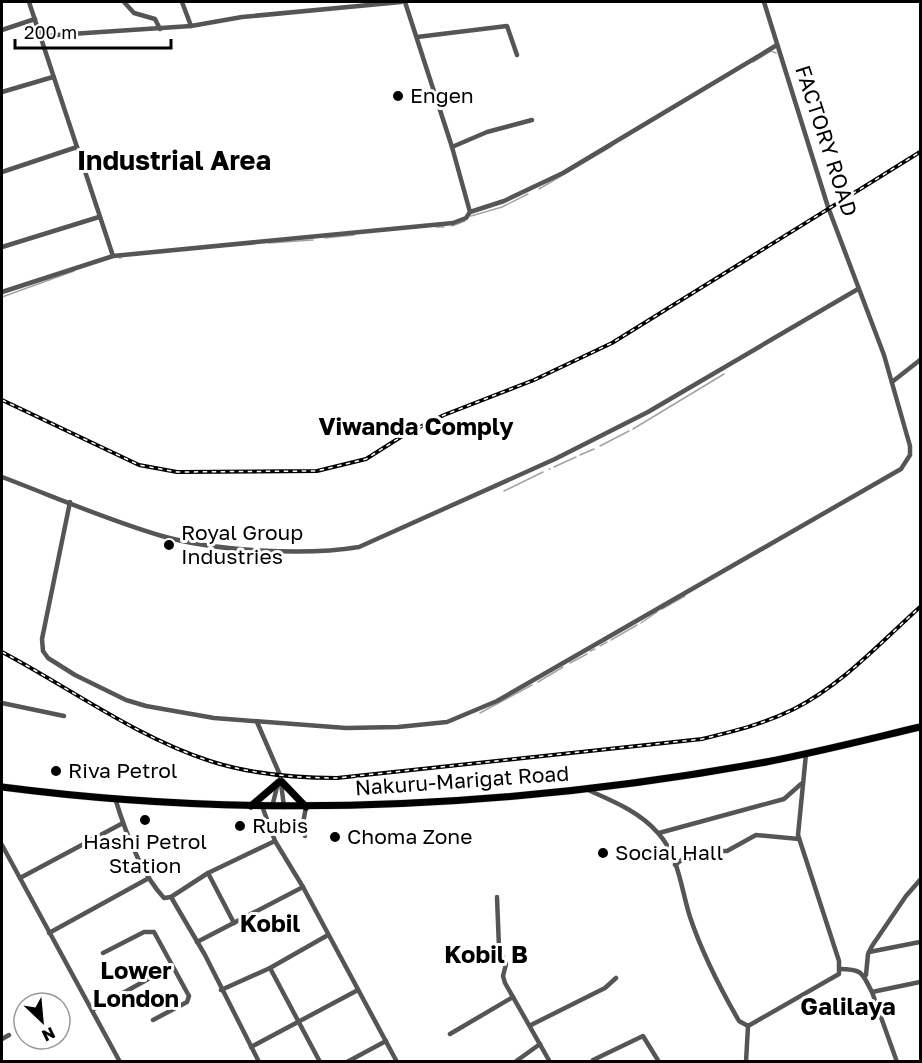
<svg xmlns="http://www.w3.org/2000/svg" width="922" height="1063" viewBox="0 0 922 1063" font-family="'Golos Text',sans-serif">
<rect width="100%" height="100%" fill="#fff"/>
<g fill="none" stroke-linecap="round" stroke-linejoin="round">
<g stroke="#a3a3a3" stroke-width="1.5">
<polyline points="753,62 771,51 776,53"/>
<polyline points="539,189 612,146"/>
<polyline points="471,216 502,207 528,194"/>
<polyline points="452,226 465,221"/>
<polyline points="436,227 444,227"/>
<polyline points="325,238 354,235"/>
<polyline points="269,243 313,240"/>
<polyline points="119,258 121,258"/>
<polyline points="2,297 74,271"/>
<polyline points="633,429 724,374"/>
<polyline points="600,446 629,431"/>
<polyline points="580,455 594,449"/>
<polyline points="554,467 576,457"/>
<polyline points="549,469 550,469"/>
<polyline points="504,491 543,472"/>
<polyline points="662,609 685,596"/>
<polyline points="641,623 657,612"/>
<polyline points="611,640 637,625"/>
<polyline points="600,646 607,642"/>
<polyline points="590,651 595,649"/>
<polyline points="570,663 587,654"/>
<polyline points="538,682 563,667"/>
<polyline points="480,713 532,685"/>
</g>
<defs>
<g id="primary">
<polyline points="282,782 306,807"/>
<path d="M2 787C256 820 514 808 766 762 818 752 869 739 920 727"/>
<polyline points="251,806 279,782"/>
</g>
</defs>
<use href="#primary" stroke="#dbdbdb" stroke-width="8"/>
<g stroke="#555" stroke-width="4.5">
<polyline points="29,2 113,256"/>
<polyline points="124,2 134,13 155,19 160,29"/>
<polyline points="182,2 191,26"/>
<polyline points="405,2 452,147 470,212"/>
<polyline points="2,30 35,19"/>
<polyline points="41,36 191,26 242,17 401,2"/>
<polyline points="417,37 507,26 517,55"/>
<polyline points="2,92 53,77"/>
<polyline points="452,147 487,132 532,120"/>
<polyline points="2,172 77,147"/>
<polyline points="2,247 99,217"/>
<polyline points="2,292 113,256 453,223 466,218 470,212 504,201 563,173 777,45"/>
<polyline points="892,382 920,360"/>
<path d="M2 477C55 497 107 520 162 536 214 551 305 556 359 547L555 459 648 412 858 289"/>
<polyline points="70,502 42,639 43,651 48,658 75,675 126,700 146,706 214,718 346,728 398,727 447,722 497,701 901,469 910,455 910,446 884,355 828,207 764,2"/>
<polyline points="2,703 64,716"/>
<polyline points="257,722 280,775 284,807"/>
<path d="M588 790C613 801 640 812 658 833 679 856 681 889 690 917 702 953 720 988 739 1021L748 1026 839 974V961L798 835 806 754"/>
<path d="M115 798C125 831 140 872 164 898L171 897 205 955 259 1062"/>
<polyline points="262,806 275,841 303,887 397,1062"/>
<polyline points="272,807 278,783"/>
<polyline points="659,833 784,799 801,784"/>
<polyline points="305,836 303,823 306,807"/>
<polyline points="2,845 120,1062"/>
<polyline points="675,865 683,859 699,858 710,851 727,851 756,835 799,839"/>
<polyline points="208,873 234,923"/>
<polyline points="20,878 123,823"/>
<polyline points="171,897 208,873 275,841"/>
<polyline points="497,897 499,948 506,964 503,976 505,983 550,1062"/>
<polyline points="49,933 149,878"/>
<polyline points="197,942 303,887"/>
<polyline points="869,952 920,942"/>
<polyline points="103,953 144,932 154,932 189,996 187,1002 153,1020"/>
<polyline points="270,968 320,1062"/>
<path d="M840 969C864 969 862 974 872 992L920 982"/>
<polyline points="866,975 868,954 872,946 906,896 920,880"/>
<polyline points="221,990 270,968 328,935"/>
<polyline points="872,992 897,1062"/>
<polyline points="92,1010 172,966"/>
<polyline points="531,1025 605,988 616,978"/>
<polyline points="450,1034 513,997"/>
<polyline points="2,1039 9,1035"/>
<polyline points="251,1047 358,990"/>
<polyline points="593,1060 643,1036 659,1062"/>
<polyline points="347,1062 386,1041"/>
<polyline points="515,1062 540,1044"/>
<polyline points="746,1062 748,1026"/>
</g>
<use href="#primary" stroke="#000" stroke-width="7"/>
<defs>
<g id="rail">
<polyline points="2,400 139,465 177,472 317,471 366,459 404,435 444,415 534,380 612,343 920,152"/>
<path d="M2 652C70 688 136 737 210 761 250 774 295 778 337 778L702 739C734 731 764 724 794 709 842 685 881 642 920 607"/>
</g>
</defs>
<use href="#rail" stroke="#000" stroke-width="4"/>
<use href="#rail" stroke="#fff" stroke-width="1.5" stroke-dasharray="4.5" stroke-linecap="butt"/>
</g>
<g fill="#000" stroke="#fff" stroke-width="2">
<circle cx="398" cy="96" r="6"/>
<circle cx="169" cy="545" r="6"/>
<circle cx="56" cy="771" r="6"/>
<circle cx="145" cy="820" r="6"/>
<circle cx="240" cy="826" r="6"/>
<circle cx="335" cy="837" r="6"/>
<circle cx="603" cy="853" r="6"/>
</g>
<g text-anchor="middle" stroke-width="6" stroke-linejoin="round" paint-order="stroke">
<g font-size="21" fill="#000" stroke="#fff" text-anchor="start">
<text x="410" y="103">Engen</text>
<text x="181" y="540">Royal Group<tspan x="181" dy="24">Industries</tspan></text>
<text x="68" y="778">Riva Petrol</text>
<text x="252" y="833">Rubis</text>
<text x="347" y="844">Choma Zone</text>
<text x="145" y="849" text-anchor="middle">Hashi Petrol<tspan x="145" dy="24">Station</tspan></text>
<text x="615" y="860">Social Hall</text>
</g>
<g font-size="21" fill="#000" stroke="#fff">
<text transform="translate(826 141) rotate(72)" y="7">FACTORY ROAD</text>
<text transform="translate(462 781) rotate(-4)" y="7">Nakuru-Marigat Road</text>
</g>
<g font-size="24" font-weight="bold" fill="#000" stroke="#fff">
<text x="416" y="435">Viwanda Comply</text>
<text x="270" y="932">Kobil</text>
<text x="486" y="963">Kobil B</text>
<text x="136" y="979">Lower<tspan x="136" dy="28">London</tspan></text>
<text x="848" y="1015">Galilaya</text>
</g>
<g font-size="27" font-weight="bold" fill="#000" stroke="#fff">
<text x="174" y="170">Industrial Area</text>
</g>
</g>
<rect width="922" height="1063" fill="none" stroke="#000000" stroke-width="6"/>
<g transform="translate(42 1021) rotate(154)"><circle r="28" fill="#ffffff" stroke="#999999" stroke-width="1.5"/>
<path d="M0-4.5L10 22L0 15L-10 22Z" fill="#000000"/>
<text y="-9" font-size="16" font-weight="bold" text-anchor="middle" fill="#000000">N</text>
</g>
<path d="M15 39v9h156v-9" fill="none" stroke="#000000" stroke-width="3"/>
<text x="24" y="39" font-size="18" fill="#000000" stroke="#ffffff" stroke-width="4.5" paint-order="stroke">200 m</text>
</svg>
